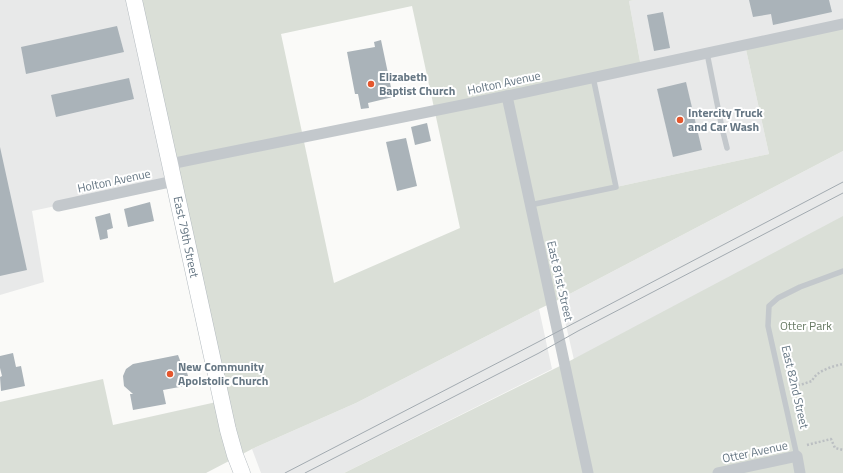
<svg xmlns="http://www.w3.org/2000/svg" width="843" height="473" viewBox="0 0 843 473" font-family="'Titillium Web',sans-serif">
<rect width="100%" height="100%" fill="#fafaf8"/>
<g fill="#e8e9e9">
<polygon points="0,0 134,0 174,181 32,211 44,282 0,295"/>
<polygon points="634,0 843,0 843,24 745,45 769,154 616,187 593,77 641,67 629,1"/>
<polygon points="843,151 843,219 574,360 560,299"/>
<polygon points="539,309 552,369 344,473 261,473 252,449 356,403"/>
</g>
<g fill="#dadfd7" fill-rule="evenodd">
<path d="M134 0H634L629 1 641 67 594 77 616 187 769 154 745 45 843 24V151L560 299 539 309 356 403 252 449 206 473H0V402L103 379 113 425 221 401ZM412 6 460 228 334 283 303 137 281 34Z"/>
<polygon points="843,216 843,473 344,473 564,364"/>
</g>
<g fill="#aab3b9">
<polygon points="749,0 829,0 832,12 773,25 771,14 753,17"/>
<polygon points="663,12 670,48 654,51 647,15"/>
<polygon points="117,26 124,52 26,74 21,47"/>
<polygon points="381,40 393,97 368,103 369,108 361,109 358,94 355,94 347,52 375,47 374,42"/>
<polygon points="129,78 134,99 56,117 51,95"/>
<polygon points="686,82 702,150 673,157 657,89"/>
<polygon points="427,123 431,141 415,145 411,127"/>
<polygon points="406,138 417,186 397,191 386,142"/>
<polygon points="0,147 27,270 0,276"/>
<polygon points="150,202 154,221 128,227 124,209"/>
<polygon points="110,213 113,228 107,230 108,238 100,240 95,217"/>
<polygon points="13,353 16,367 21,366 25,386 1,391 0,377 2,376 0,368 0,356"/>
<polygon points="178,355 181,363 184,362 188,376 183,376 185,386 163,390 166,404 133,410 130,394 133,394 124,386 123,376 126,369 133,364"/>
</g>
<g fill="none" stroke-linecap="round" stroke-linejoin="round">
<defs>
<polyline id="secondary" points="134,0 170,164 228,430 235,455 242,473"/>
</defs>
<use href="#secondary" stroke="#b3babf" stroke-width="17"/>
<g stroke="#bbbfc2" stroke-width="2.5" stroke-dasharray="2 2" stroke-linecap="butt">
<path d="M794 386 803 384 812 381C816 371 833 366 843 364"/>
<polyline points="807,445 831,439 835,448 843,450"/>
</g>
<g stroke="#c3c8cc" stroke-width="5.5">
<polyline points="707,53 722,128 727,148"/>
<polyline points="530,205 616,187 593,77"/>
<polyline points="797,456 768,326 769,306 778,298 800,287 843,271"/>
</g>
<g stroke="#c3c8cc" stroke-width="11">
<polyline points="507,96 588,473"/>
<polyline points="170,164 507,96 843,24"/>
<polyline points="58,206 174,181"/>
<polyline points="718,473 797,456 800,473"/>
</g>
<use href="#secondary" stroke="#fff" stroke-width="16"/>
<g stroke="#a2aab0" stroke-width="1">
<polyline points="285,473 538,342 843,182"/>
<polyline points="305,473 539,353 578,331 843,193"/>
</g>
</g>
<g fill="#e4572e" stroke="#fff" stroke-width="1.5">
<circle cx="371" cy="84" r="4"/>
<circle cx="680" cy="120" r="4"/>
<circle cx="170" cy="374" r="4"/>
</g>
<g text-anchor="middle" stroke-width="4" stroke-linejoin="round" paint-order="stroke">
<g font-size="12" font-weight="bold" fill="#657683" stroke="#fff" text-anchor="start">
<text x="379" y="81">Elizabeth<tspan x="379" dy="14">Baptist Church</tspan></text>
<text x="688" y="117">Intercity Truck<tspan x="688" dy="14">and Car Wash</tspan></text>
<text x="178" y="371">New Community<tspan x="178" dy="14">Apolstolic Church</tspan></text>
</g>
<g font-size="12" fill="#657683" stroke="#fff">
<text transform="translate(504 83) rotate(-12)" y="4">Holton Avenue</text>
<text transform="translate(114 181) rotate(-12)" y="4">Holton Avenue</text>
<text transform="translate(186 237) rotate(78)" y="4">East 79th Street</text>
<text transform="translate(560 281) rotate(77)" y="4">East 81st Street</text>
<text transform="translate(795 387) rotate(77)" y="4">East 82nd Street</text>
<text transform="translate(755 452) rotate(-12)" y="4">Otter Avenue</text>
</g>
<g font-size="12" fill="#687a64" stroke="#fff">
<text x="806" y="330">Otter Park</text>
</g>
</g>
</svg>
